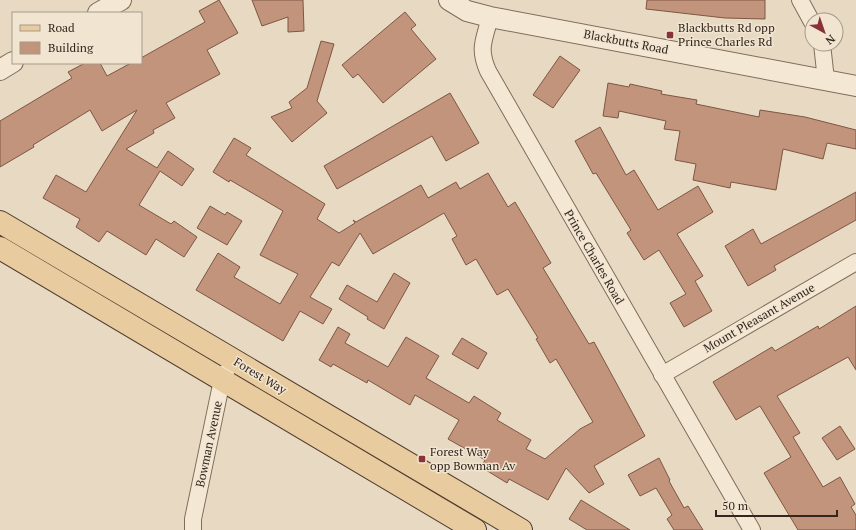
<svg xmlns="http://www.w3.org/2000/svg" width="856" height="530" viewBox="0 0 856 530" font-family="'PT Serif',serif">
<rect width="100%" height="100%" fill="#e8dac2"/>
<g fill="#c3947c" stroke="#7d5644">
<polygon points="219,0 238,33 207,50 220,74 166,103 175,118 153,130 154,133 126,149 157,168 168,151 194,169 182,186 160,171 139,205 171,224 174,221 197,237 184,257 156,239 146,255 107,231 99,242 76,227 80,219 43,198 56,175 86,192 137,110 102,131 90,110 33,145 34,147 0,167 0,121 72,78 68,72 85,63 100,63 107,76 131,63 141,63 141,58 205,22 199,11"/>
<polygon points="252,0 303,0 304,31 288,32 288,17 262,26"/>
<polygon points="647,0 765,0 765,19 725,18 646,9"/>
<polygon points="405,12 416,25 411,29 436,59 383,103 358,74 353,78 342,65"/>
<polygon points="321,41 334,44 317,101 327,113 292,142 271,117 292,108 289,102 307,88"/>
<polygon points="560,56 580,70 553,108 533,95"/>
<polygon points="608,83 629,87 630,84 662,91 661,94 697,100 696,104 759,117 760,110 805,117 856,130 856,149 827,143 823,159 783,149 776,190 731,182 730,188 693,180 696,164 675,160 680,131 664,129 666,121 619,111 618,118 603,116"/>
<polygon points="450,93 479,143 446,161 432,136 337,189 324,166"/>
<polygon points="600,127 626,175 634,170 658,210 698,186 713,212 677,234 703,276 695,281 712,311 684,327 670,303 686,294 659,250 644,260 627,233 631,230 596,173 593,174 575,141"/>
<polygon points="234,138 251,148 246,155 325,204 317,219 339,233 355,223 353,220 356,222 421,185 428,198 456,182 460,189 488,173 508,207 515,202 534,234 551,263 543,268 589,344 594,342 645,436 594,466 604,484 589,493 566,468 548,500 509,479 507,483 481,467 485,460 448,439 459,420 415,395 410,405 368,380 367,383 333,364 331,367 319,360 338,327 350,334 345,343 388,367 406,337 439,356 426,378 469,403 474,396 501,413 497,420 531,440 526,449 545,459 580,429 593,422 556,359 550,363 536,339 538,338 508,289 497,295 476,259 466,265 452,239 457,236 444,213 373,254 360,233 339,266 332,262 310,297 332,309 323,324 300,311 283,341 196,290 218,253 240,267 234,277 280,304 298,274 260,255 283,211 230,180 229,182 213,172"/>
<polygon points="856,192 856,220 774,266 776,270 748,286 725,246 753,229 761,244"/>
<polygon points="210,206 225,215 227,212 242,221 227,245 197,228"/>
<polygon points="394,273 410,283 384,329 367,319 368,317 339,299 347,285 377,302"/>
<polygon points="856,306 856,370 848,357 777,396 800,433 793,437 823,487 840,477 855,504 851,507 856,515 856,530 798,530 764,473 791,457 760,406 736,420 713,382 772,347 775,351 818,326 819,329"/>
<polygon points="462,338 487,353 478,369 452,354"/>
<polygon points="840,426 855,449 837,460 822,438"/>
<polygon points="659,458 670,480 669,481 684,508 688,506 703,530 674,530 667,519 672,515 656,488 640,496 628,475"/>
<polygon points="581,500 630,530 587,530 569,519"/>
</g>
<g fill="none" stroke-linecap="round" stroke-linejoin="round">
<defs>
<g id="minor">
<polyline points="800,0 812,22"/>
<path d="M490 17C484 41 478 48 488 71L752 530"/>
<polyline points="822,44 826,80"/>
<polyline points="662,375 856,262"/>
<polyline points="193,530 193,519 222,380 226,372"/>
</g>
<g id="tertiary">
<polyline points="449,0 467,11 490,17 856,86"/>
<polyline points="98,13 121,0"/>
<polyline points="0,70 13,62"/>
</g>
<g id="primary">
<polyline points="0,222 521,530"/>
<polyline points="0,248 475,530"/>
</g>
</defs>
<use href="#minor" stroke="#806c5b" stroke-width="18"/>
<use href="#tertiary" stroke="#806c5b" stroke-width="22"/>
<use href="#primary" stroke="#4f3b2f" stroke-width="24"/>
<use href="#minor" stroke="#f4e8d5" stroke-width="16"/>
<use href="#tertiary" stroke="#f4e8d5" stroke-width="20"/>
<use href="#primary" stroke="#e8cb9e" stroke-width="22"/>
</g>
<g fill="#893239" stroke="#f1e5d1" stroke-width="1.5">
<rect x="666" y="31" width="8" height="8" rx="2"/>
<rect x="418" y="455" width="8" height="8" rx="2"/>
</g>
<g text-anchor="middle" stroke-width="3" stroke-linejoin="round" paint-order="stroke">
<g font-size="12" fill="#32261e" stroke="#f1e5d1" text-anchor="start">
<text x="678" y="32">Blackbutts Rd opp<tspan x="678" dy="14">Prince Charles Rd</tspan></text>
<text x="430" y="456">Forest Way<tspan x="430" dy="14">opp Bowman Av</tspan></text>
</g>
<g font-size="12" fill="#32261e" stroke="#f1e5d1">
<text transform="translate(626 42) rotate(11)" y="4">Blackbutts Road</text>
<text transform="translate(594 257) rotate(60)" y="4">Prince Charles Road</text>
<text transform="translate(759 318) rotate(-30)" y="4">Mount Pleasant Avenue</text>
<text transform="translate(260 376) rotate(31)" y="4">Forest Way</text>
<text transform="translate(209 444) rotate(-78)" y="4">Bowman Avenue</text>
</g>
</g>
<rect x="12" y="12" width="130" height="52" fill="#f1e5d1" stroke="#a59989"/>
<rect x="20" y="25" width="20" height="6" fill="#e8cb9e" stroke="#a59989"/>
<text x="48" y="32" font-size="12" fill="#32261e">Road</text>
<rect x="20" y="42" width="20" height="12" fill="#c3947c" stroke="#a59989"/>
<text x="48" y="52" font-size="12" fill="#32261e">Building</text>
<g transform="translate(824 32) rotate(140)"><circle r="19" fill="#f1e5d1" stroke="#a59989"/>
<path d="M0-3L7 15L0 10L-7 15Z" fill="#893239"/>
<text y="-6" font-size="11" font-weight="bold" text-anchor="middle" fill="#32261e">N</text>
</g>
<path d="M716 510v6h121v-6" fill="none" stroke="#32261e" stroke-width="2"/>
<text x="722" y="510" font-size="12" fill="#32261e" stroke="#f1e5d1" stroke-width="3" paint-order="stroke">50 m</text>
</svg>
